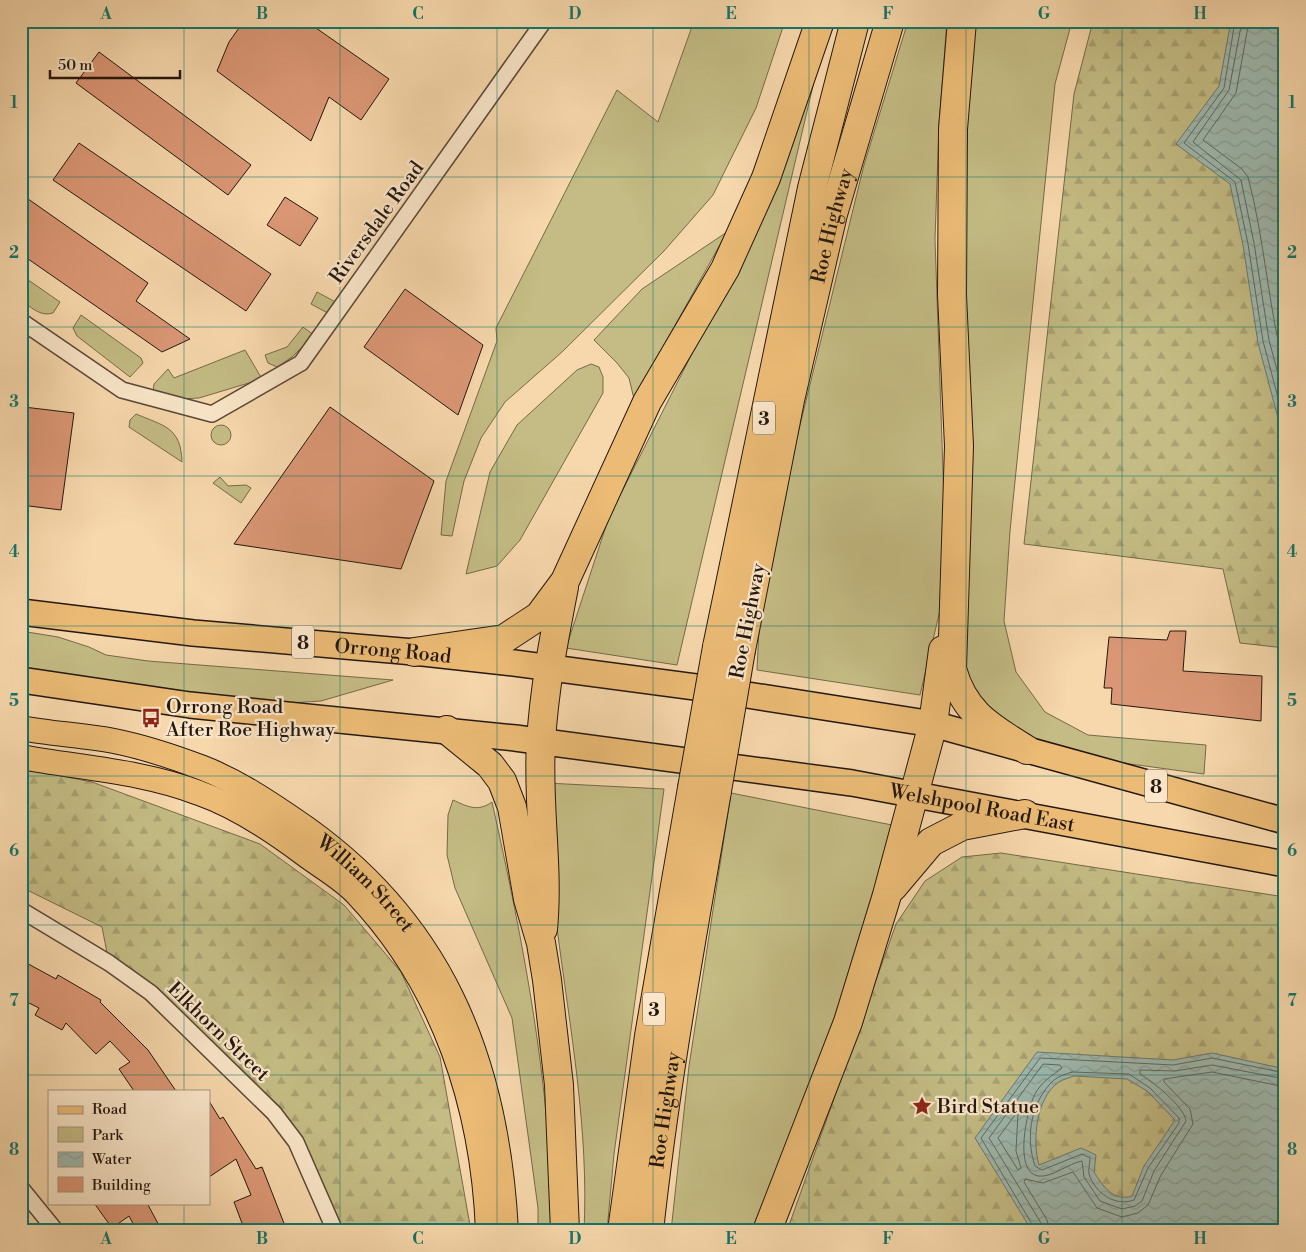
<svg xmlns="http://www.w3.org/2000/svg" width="1306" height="1252" viewBox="0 0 1306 1252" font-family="'Libre Bodoni',serif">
<defs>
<pattern id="forest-firs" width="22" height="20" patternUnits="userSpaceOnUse" patternTransform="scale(1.25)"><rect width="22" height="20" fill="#c4bc84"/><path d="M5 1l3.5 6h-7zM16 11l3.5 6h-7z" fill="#a8a171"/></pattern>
<pattern id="water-waves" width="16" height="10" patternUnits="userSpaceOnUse" patternTransform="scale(1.25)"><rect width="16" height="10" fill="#9eb9af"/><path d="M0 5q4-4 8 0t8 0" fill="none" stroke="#889e96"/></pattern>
</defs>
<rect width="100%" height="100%" fill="#f7d8ac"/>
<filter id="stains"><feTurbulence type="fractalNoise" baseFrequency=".004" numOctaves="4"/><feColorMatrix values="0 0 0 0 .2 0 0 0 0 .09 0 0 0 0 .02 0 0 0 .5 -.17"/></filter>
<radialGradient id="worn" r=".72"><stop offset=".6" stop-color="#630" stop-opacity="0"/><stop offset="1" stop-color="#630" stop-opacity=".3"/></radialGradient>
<g fill="#c4bc84" stroke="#746a4a">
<polygon points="694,21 785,21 756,108 713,195 664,251 562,352 505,402 481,438 464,481 452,536 441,535 446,481 497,341 496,328 617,90 658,122"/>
<polygon points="908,21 947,21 939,124 935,239 945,529 940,610 920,695 757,670 760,608 786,482 864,165"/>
<polygon points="962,21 1072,21 1055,84 1010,531 1004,621 1016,672 1045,712 1088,735 1206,745 1204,774 1027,750 958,690"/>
<polygon points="824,39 677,665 566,648 609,517 761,218"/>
<polygon points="727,232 634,399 629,378 617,363 594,340 642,289"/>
<path d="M21 275 60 302 53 313C40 317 31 307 21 300Z"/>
<polygon points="317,292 341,305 335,317 311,304"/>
<polygon points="81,315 141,358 143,363 130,377 77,336 73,328"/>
<polygon points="303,327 314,335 292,357 277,367 268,363 265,355 287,347"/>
<polygon points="245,350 262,379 199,398 180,399 153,392 154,384 168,369 174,378"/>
<polygon points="591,364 599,367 603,377 603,393 520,540 497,566 466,574 490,472 517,425 577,370"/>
<path d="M136 414C164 426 181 427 182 462L129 427 130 420Z"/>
<circle cx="221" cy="435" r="10"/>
<polygon points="220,477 228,486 246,485 251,488 241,503 213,483"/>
<polygon points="21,631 58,637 89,647 106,655 148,661 393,680 321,701 274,704 21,671"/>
<path d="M546 783 664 789 614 1154 607 1231H584C589 1129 570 1029 557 928 551 880 550 831 546 783Z"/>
<polygon points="731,793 892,825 874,912 842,1004 802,1102 756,1231 671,1231 689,1066"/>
<path d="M453 800C468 807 478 812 492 802 523 941 552 1088 552 1231H538V1208L512 1018 455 888 447 855 448 815Z"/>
</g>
<g fill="url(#forest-firs)" stroke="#746a4a">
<polygon points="1093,21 1285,21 1285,648 1240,643 1223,569 1024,544 1074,94"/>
<polygon points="21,768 92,782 260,844 344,905 401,972 440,1057 471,1231 335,1231 274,1113 109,963 102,927 21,887"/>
<polygon points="1001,853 1285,897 1285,1231 787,1231 896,924 925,881 962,857"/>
</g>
<g fill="url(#water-waves)" stroke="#6d786f" fill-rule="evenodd">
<polygon points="1231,21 1285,21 1285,444 1258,343 1243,245 1230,184 1176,144 1219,86"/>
<path d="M1037 1052 1173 1060 1212 1053 1285 1069V1231H1032L975 1138ZM1074 1076 1127 1079 1147 1091 1175 1120 1144 1166 1132 1196C1113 1202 1103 1186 1094 1172L1096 1155 1081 1148 1039 1165C1032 1141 1036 1097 1059 1082 1064 1079 1069 1078 1074 1076Z"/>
</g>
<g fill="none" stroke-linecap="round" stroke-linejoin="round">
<g stroke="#616860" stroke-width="1">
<polyline points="1235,21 1224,88 1184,143 1235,182 1248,244 1263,341 1285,424"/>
<polyline points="1242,21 1229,90 1193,142 1241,180 1254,243 1269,340 1285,400"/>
<path d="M1249 21 1236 93 1203 140 1242 169 1248 177C1265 241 1268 307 1285 370"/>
<path d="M1072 1072 1129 1074 1150 1088 1179 1118V1123L1148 1168 1134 1200C1115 1207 1095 1193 1089 1174 1088 1170 1090 1163 1090 1158L1082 1154 1042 1170 1035 1166C1025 1137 1031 1101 1054 1080 1059 1076 1066 1074 1072 1072Z"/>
<polygon points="1018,1114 1016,1151 1021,1168 1018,1170 998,1138 1015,1115"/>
<polyline points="1036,1231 981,1138 1040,1058 1173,1065 1212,1058 1285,1073"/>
<path d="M1042 1231 1041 1223 989 1138 1043 1064 1060 1065 1062 1068C1052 1076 1042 1081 1035 1094 1027 1109 1013 1172 1038 1176 1052 1178 1069 1163 1082 1161L1084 1177 1100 1201 1122 1209 1135 1206 1142 1201 1154 1171 1186 1121C1185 1107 1152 1081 1140 1074V1070L1175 1071 1212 1065 1285 1079"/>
<polyline points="1050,1231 1047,1220 1024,1182 1025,1179 1043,1183 1073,1172 1097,1208 1122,1217 1138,1213 1148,1205 1161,1175 1193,1124 1190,1109 1164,1082 1164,1079 1212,1072 1285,1087"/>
</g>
</g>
<g fill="#db9775" stroke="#241710">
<polygon points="244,21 306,21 389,79 361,120 329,97 311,141 217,71 229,42"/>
<polygon points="99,52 251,165 228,195 76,83"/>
<polygon points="79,143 271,274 246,311 53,180"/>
<polygon points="21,194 148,283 136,301 190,339 162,352 21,254"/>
<polygon points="285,197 318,218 300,246 267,225"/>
<polygon points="405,289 483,345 458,415 364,347"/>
<polygon points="24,407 74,413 61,510 21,505 21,424"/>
<polygon points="330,407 434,481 401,569 234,544"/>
<polygon points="1170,631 1186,631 1183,671 1262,676 1261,721 1111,704 1112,688 1104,688 1109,637 1167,640"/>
<polygon points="21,960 56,979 58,975 101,1000 100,1002 148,1050 176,1091 134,1091 119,1069 130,1062 110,1041 96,1054 66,1023 62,1030 35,1015 39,1008 21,999"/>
<polygon points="209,1101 220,1119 223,1117 256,1169 262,1167 287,1231 245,1231 234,1202 251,1195 236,1159 209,1177"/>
<polygon points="94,1203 147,1203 162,1231 137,1231 129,1216 112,1228"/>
</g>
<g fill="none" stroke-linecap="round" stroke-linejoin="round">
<defs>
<g id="minor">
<polyline points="21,321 122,390 212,414 301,363 544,21"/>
<polyline points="21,910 109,963 151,993 274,1113 296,1142 335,1231"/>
<polyline points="21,1188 56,1231"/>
</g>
<g id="primary">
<path id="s1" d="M21 728C52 734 83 735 114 741 144 747 174 757 203 768 236 781 265 800 294 820 441 919 497 1058 506 1231"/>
<path d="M21 757C80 768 142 771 199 793 236 806 271 829 303 853 320 866 342 878 357 894 444 986 483 1106 488 1231"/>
</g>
<g id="trunk">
<path id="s2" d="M21 612 193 633 414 652 514 663 703 688 933 724 1285 821"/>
<path id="s3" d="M21 680 190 705 515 738 852 783 1285 864"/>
</g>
<g id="motorway">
<path d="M962 21 953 129 952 295 959 446 952 669C964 713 990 727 1027 750"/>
<polyline points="717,647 812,188 855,21"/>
<path id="s4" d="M741 650 790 400 833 214 890 21"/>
<polyline points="414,652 504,639 539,616 565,581 647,402 725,269 766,178 820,21"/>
<polyline points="447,730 490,765 502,781 512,807 528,899 541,943 547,980 559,1085 565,1231"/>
<polyline points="893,887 931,842 962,826 1025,814"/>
<path d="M543 929C549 867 537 804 541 742 544 690 554 638 564 587"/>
<polyline points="622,1231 649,1036 692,788"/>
<path id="s5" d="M649 1231C665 1083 692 937 717 791"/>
<polyline points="767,1231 848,1022 887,895 933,724 943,650"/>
</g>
</defs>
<use href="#minor" stroke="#594737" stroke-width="18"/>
<use href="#primary" stroke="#241710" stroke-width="26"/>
<use href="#trunk" stroke="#241710" stroke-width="28"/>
<use href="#motorway" stroke="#241710" stroke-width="30"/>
<use href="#minor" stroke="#fae6c9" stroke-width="15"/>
<use href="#primary" stroke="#ecbc76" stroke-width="24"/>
<use href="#trunk" stroke="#ecbc76" stroke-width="25"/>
<use href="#motorway" stroke="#ecbc76" stroke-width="28"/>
<defs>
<g id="motorway-bridge">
<polyline points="692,788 717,647"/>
<polyline points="717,791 741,650"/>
</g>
</defs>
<use href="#motorway-bridge" stroke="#241710" stroke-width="30" stroke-linecap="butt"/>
<use href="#motorway-bridge" stroke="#ecbc76" stroke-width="28"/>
</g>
<path fill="none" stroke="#0f766e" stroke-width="1" stroke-opacity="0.55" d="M184 21V1091M340 21V1231M497 21V1231M653 21V1231M809 21V1231M966 21V1231M1122 21V1231M21 177H1285M21 327H1285M21 476H1285M21 626H1285M21 776H1285M21 925H1285M21 1075H1285M184 1203V1231"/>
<defs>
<symbol id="bus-bare" viewBox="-9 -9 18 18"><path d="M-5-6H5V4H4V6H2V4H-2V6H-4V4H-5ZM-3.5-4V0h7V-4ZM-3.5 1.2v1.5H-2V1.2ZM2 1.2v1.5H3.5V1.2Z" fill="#8f2418" stroke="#fae6c9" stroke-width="2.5" paint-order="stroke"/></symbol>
<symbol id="sight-bare" viewBox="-9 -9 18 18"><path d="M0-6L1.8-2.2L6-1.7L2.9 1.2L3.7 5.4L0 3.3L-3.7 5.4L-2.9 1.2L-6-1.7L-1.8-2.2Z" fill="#8f2418" stroke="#fae6c9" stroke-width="2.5" paint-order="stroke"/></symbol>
</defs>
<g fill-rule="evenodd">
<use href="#bus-bare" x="137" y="704" width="28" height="28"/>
<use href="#sight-bare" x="908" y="1092" width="28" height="28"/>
</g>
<g text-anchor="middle" stroke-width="4.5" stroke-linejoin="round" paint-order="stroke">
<g fill="#fae6c9" stroke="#645548" stroke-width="1">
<rect x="753" y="401.5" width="22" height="33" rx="4"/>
<rect x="292" y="625.5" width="22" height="33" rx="4"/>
<rect x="1145" y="769.5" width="22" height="33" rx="4"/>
<rect x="643" y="992.5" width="22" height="33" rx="4"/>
</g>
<g font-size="19" font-weight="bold" fill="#241710">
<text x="764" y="425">3</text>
<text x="303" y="649">8</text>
<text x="1156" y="793">8</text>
<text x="654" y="1016">3</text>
</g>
<g font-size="20" fill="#241710" stroke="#fae6c9">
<text transform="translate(376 222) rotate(-54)" y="7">Riversdale Road</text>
<text dy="7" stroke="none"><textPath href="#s4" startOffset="434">Roe Highway</textPath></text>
<text transform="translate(747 621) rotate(-79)" y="7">Roe Highway</text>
<text dy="7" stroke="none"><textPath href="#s2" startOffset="374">Orrong Road</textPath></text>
<text dy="7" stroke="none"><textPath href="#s3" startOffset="970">Welshpool Road East</textPath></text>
<text dy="7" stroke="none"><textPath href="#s1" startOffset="388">William Street</textPath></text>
<text transform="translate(219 1031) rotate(44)" y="7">Elkhorn Street</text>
<text dy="7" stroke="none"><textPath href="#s5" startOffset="122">Roe Highway</textPath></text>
</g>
<g font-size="20" fill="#241710" stroke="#fae6c9" text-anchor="start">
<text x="166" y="713">Orrong Road<tspan x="166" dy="23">After Roe Highway</tspan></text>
<text x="937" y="1113">Bird Statue</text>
</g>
</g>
<rect width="1306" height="1252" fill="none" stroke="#f7d8ac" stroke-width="55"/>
<rect x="48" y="1090" width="162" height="115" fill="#fae6c9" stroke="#a4937f"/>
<rect x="58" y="1106" width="25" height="8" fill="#ecbc76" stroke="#a4937f"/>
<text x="92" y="1114" font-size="15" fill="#241710">Road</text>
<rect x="58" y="1127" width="25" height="15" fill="#c4bc84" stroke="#a4937f"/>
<text x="92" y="1140" font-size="15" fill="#241710">Park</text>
<rect x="58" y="1152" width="25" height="15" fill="url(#water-waves)" stroke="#a4937f"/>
<text x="92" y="1164" font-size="15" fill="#241710">Water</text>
<rect x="58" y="1177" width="25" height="15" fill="#db9775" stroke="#a4937f"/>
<text x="92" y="1190" font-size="15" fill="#241710">Building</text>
<path d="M50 70v8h130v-8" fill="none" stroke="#241710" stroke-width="2.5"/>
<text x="58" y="70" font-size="15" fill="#241710" stroke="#fae6c9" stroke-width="4" paint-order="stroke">50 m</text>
<rect x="28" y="28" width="1250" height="1196" fill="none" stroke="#0f766e" stroke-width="2"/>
<g font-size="16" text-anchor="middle" font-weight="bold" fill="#0f766e">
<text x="106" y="19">A</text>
<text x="262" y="19">B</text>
<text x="418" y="19">C</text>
<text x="575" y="19">D</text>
<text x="731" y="19">E</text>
<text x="888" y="19">F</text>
<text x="1044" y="19">G</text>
<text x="1200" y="19">H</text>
<text x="14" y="108">1</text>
<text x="1292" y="108">1</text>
<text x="14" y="258">2</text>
<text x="1292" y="258">2</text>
<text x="14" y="407">3</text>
<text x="1292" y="407">3</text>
<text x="14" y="557">4</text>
<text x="1292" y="557">4</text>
<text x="14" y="706">5</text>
<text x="1292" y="706">5</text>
<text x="14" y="856">6</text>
<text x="1292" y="856">6</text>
<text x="14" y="1006">7</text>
<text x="1292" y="1006">7</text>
<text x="14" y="1155">8</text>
<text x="1292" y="1155">8</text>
<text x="106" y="1244">A</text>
<text x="262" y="1244">B</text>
<text x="418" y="1244">C</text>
<text x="575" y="1244">D</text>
<text x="731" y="1244">E</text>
<text x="888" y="1244">F</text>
<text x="1044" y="1244">G</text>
<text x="1200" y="1244">H</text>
</g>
<rect width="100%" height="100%" filter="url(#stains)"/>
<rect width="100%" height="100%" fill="url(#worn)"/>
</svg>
